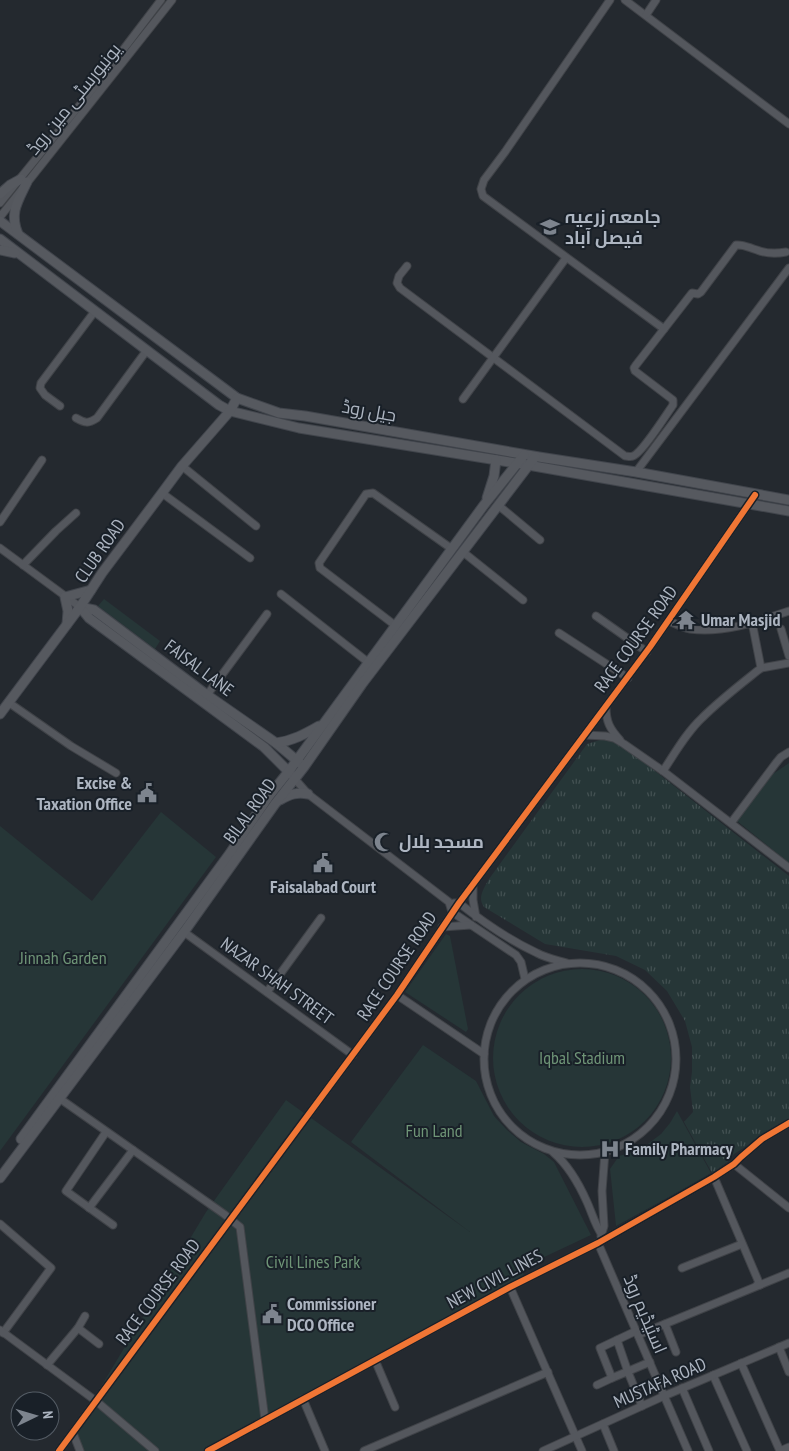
<svg xmlns="http://www.w3.org/2000/svg" width="789" height="1451" viewBox="0 0 789 1451" font-family="'PT Sans Narrow',Cairo,sans-serif">
<defs>
<pattern id="grass-tufts" width="24" height="20" patternUnits="userSpaceOnUse" patternTransform="scale(1.25)"><rect width="24" height="20" fill="#263637"/><path d="M3 7l-1-3M5 7V3M7 7l1-3M15 17l-1-3M17 17v-4M19 17l1-3" fill="none" stroke="#435152"/></pattern>
</defs>
<rect width="100%" height="100%" fill="#24292f"/>
<path fill="url(#grass-tufts)" d="M603 739 618 742 789 876V1119L734 1154 729 1161 712 1173 684 1122 693 1112 690 1087 692 1072V1047L685 1021 667 991 645 970 616 956 545 944 484 907C477 898 484 888 489 879L587 744Z"/>
<g fill="#263637">
<polygon points="104,599 160,641 155,649 98,606"/>
<polygon points="789,763 789,863 737,821 773,774"/>
<polygon points="161,812 216,857 0,1151 0,826 92,901"/>
<polygon points="446,934 450,936 468,1029 466,1032 405,992"/>
<circle cx="582" cy="1058" r="89"/>
<polygon points="423,1045 476,1081 494,1116 507,1130 521,1142 544,1154 554,1162 591,1235 521,1268 526,1280 212,1451 80,1451 73,1433 206,1212 286,1100 470,1232 351,1142"/>
<polygon points="677,1111 711,1173 669,1197 616,1226 610,1169 619,1156 640,1150 661,1134 670,1123"/>
</g>
<g fill="none" stroke-linecap="round" stroke-linejoin="round">
<defs>
<g id="minor">
<polyline points="610,0 505,152 484,180 481,189 483,196 664,329"/>
<polyline points="625,0 789,124"/>
<polyline points="646,15 656,0"/>
<polyline points="0,203 97,84 161,0"/>
<polyline points="0,217 172,0"/>
<path d="M407 266 399 276 397 283 400 288 625 456C627 456 631 457 633 456 642 453 666 415 673 405V400L635 371 634 368 636 365 692 293 698 294 701 292 736 245C744 244 749 248 757 250 767 254 775 254 786 252"/>
<polyline points="463,399 566,258"/>
<polyline points="60,406 45,395 40,388 41,383 95,311"/>
<path d="M76 418C85 423 88 424 97 418L147 350"/>
<polyline points="182,466 256,526"/>
<polyline points="636,472 789,268"/>
<polyline points="162,493 250,558"/>
<polyline points="498,505 540,540"/>
<polyline points="0,522 42,460"/>
<polyline points="0,548 80,607"/>
<polyline points="463,552 523,600"/>
<polyline points="23,565 56,531 76,513"/>
<polyline points="281,594 369,663"/>
<polyline points="596,616 647,652"/>
<path d="M669 621C676 624 683 628 690 629 722 634 759 621 789 611"/>
<polyline points="396,626 320,568 319,563 366,494 373,493 452,549"/>
<polyline points="781,629 789,656"/>
<polyline points="559,633 628,678"/>
<polyline points="761,668 789,663"/>
<polyline points="207,695 267,614"/>
<polyline points="8,702 71,746 116,773"/>
<path d="M606 707C606 722 610 729 620 740"/>
<polyline points="584,735 605,736 614,738 624,744 663,771 789,868"/>
<path d="M663 771C675 753 686 733 702 718 720 700 741 684 761 668L752 622"/>
<polyline points="294,778 308,794 449,902 452,912 516,955 521,962 525,979"/>
<polyline points="731,823 776,763 781,757 789,752"/>
<polyline points="473,884 473,900 476,917"/>
<path d="M454 903H459C483 922 509 940 537 953 546 958 557 960 567 963"/>
<polyline points="442,927 471,925"/>
<polyline points="184,932 353,1055"/>
<circle cx="580" cy="1059" r="96"/>
<polyline points="267,992 321,918"/>
<polyline points="397,995 484,1054"/>
<polyline points="59,1098 224,1214 240,1227 265,1420"/>
<polyline points="106,1132 66,1191 113,1225"/>
<path d="M553 1152C568 1165 579 1184 587 1202 592 1213 595 1225 602 1235"/>
<polyline points="734,1164 789,1208"/>
<polyline points="714,1177 760,1285 757,1285"/>
<polyline points="89,1208 133,1150"/>
<polyline points="0,1224 51,1268 3,1333"/>
<polyline points="601,1236 604,1226 602,1191 605,1152"/>
<polyline points="598,1243 688,1451"/>
<polyline points="682,1268 742,1244"/>
<polyline points="510,1287 582,1451"/>
<polyline points="665,1324 676,1352"/>
<polyline points="78,1328 99,1344"/>
<polyline points="0,1330 96,1401 155,1451"/>
<polyline points="636,1331 600,1348 612,1378 650,1362"/>
<polyline points="638,1335 789,1273"/>
<polyline points="617,1340 628,1372 642,1406"/>
<polyline points="779,1347 789,1372"/>
<polyline points="375,1360 395,1407"/>
<polyline points="741,1363 780,1451"/>
<polyline points="47,1365 78,1328 85,1316"/>
<polyline points="713,1375 747,1451"/>
<polyline points="597,1385 612,1378"/>
<polyline points="682,1388 709,1451"/>
<polyline points="303,1399 325,1451"/>
<polyline points="603,1424 614,1451"/>
<polyline points="73,1433 80,1451"/>
<polyline points="59,1451 397,995 459,903 650,647 755,495"/>
<polyline points="208,1451 510,1287 598,1243 714,1177 734,1164 741,1157 762,1139 789,1123"/>
<polyline points="364,1451 548,1372"/>
<polyline points="543,1451 664,1396 789,1343"/>
<polyline points="780,1451 789,1447"/>
</g>
<g id="major">
<polyline points="0,194 10,185 21,179"/>
<polyline points="0,221 237,398 279,413 305,416 539,457 636,472 789,500"/>
<path d="M18 234C9 213 18 201 27 182"/>
<polyline points="0,239 219,405 230,411 299,428 528,465 789,511"/>
<polyline points="0,250 15,253"/>
<polyline points="487,498 494,476 496,460"/>
<polyline points="80,607 94,610 207,695 276,743 301,764"/>
<polyline points="80,607 89,618 264,747 291,774"/>
<polyline points="67,624 68,611 65,597 91,590"/>
<polyline points="0,714 80,607 102,573 162,493 182,466 230,411 237,398"/>
<path d="M276 743C292 741 305 734 319 726"/>
<path d="M280 800C290 794 297 792 308 794"/>
<polyline points="21,1139 228,856 269,796 289,771 484,505 524,455"/>
<polyline points="0,1178 184,932 275,804 304,767 362,684 535,457"/>
</g>
</defs>
<use href="#minor" stroke="#404348" stroke-width="9"/>
<use href="#major" stroke="#41454c" stroke-width="11"/>
<use href="#minor" stroke="#54575d" stroke-width="7"/>
<use href="#major" stroke="#56595f" stroke-width="9"/>
<defs>
<g id="cycleway">
<polyline points="59,1451 397,995 459,903 650,647 755,495"/>
<polyline points="208,1451 510,1287 598,1243 714,1177 734,1164 741,1157 762,1139 789,1123"/>
</g>
</defs>
<use href="#cycleway" stroke="#192028" stroke-width="9"/>
<use href="#cycleway" stroke="#f07635" stroke-width="6"/>
</g>
<defs>
<symbol id="university-bare" viewBox="-9 -9 18 18"><path d="M0-5L7-2L0 1L-7-2ZM-4 1L0 2.5L4 1V4Q0 6-4 4Z" fill="#7d848e" stroke="#192028" stroke-width="2.5" paint-order="stroke"/></symbol>
<symbol id="temple-bare" viewBox="-9 -9 18 18"><path d="M0-6L5-2H3V0L6.5 2.5H4V6H1.5V3h-3V6H-4V2.5H-6.5L-3 0V-2H-5Z" fill="#7d848e" stroke="#192028" stroke-width="2.5" paint-order="stroke"/></symbol>
<symbol id="civic-bare" viewBox="-9 -9 18 18"><path d="M-.6-6.5H3V-4.5H.6V-3L4-1V1h2V6H-6V1h2V-1L-.6-3ZM-1.2 2.5V6h2.4V2.5Z" fill="#7d848e" stroke="#192028" stroke-width="2.5" paint-order="stroke"/></symbol>
<symbol id="mosque-bare" viewBox="-9 -9 18 18"><path d="M3.5-4.9A6 6 0 1 0 3.5 4.9A5 5 0 1 1 3.5-4.9Z" fill="#7d848e" stroke="#192028" stroke-width="2.5" paint-order="stroke"/></symbol>
<symbol id="hospital-bare" viewBox="-9 -9 18 18"><path d="M-5-5h3v3.5h4V-5h3V5h-3V1.5h-4V5h-3Z" fill="#7d848e" stroke="#192028" stroke-width="2.5" paint-order="stroke"/></symbol>
</defs>
<g fill-rule="evenodd">
<use href="#university-bare" x="536" y="213" width="28" height="28"/>
<use href="#temple-bare" x="672" y="606" width="28" height="28"/>
<use href="#civic-bare" x="133" y="779" width="28" height="28"/>
<use href="#mosque-bare" x="370" y="828" width="28" height="28"/>
<use href="#civic-bare" x="309" y="849" width="28" height="28"/>
<use href="#hospital-bare" x="596" y="1135" width="28" height="28"/>
<use href="#civic-bare" x="258" y="1300" width="28" height="28"/>
</g>
<g text-anchor="middle" stroke-width="4" stroke-linejoin="round" paint-order="stroke">
<g font-size="18" fill="#adb5c1" stroke="#192028">
<text transform="translate(74 99) rotate(-51)" y="6">یونیورسٹی مین روڈ</text>
<text transform="translate(369 411) rotate(10)" y="6">جیل روڈ</text>
<text transform="translate(100 551) rotate(-55)" y="6">CLUB ROAD</text>
<text transform="translate(636 639) rotate(-54)" y="6">RACE COURSE ROAD</text>
<text transform="translate(199 668) rotate(37)" y="6">FAISAL LANE</text>
<text transform="translate(250 811) rotate(-54)" y="6">BILAL ROAD</text>
<text transform="translate(397 966) rotate(-56)" y="6">RACE COURSE ROAD</text>
<text transform="translate(277 981) rotate(36)" y="6">NAZAR SHAH STREET</text>
<text transform="translate(495 1279) rotate(-28)" y="6">NEW CIVIL LINES</text>
<text transform="translate(158 1292) rotate(-53)" y="6">RACE COURSE ROAD</text>
<text transform="translate(645 1314) rotate(67)" y="6">اسٹیڈیم روڈ</text>
<text transform="translate(660 1383) rotate(-24)" y="6">MUSTAFA ROAD</text>
</g>
<g font-size="18" font-weight="bold" fill="#adb5c1" stroke="#192028" text-anchor="start">
<text x="565" y="223">جامعہ زرعیہ<tspan x="565" dy="21">فیصل آباد</tspan></text>
<text x="701" y="626">Umar Masjid</text>
<text x="132" y="789" text-anchor="end">Excise &amp;<tspan x="132" dy="21">Taxation Office</tspan></text>
<text x="399" y="848">مسجد بلال</text>
<text x="323" y="893" text-anchor="middle">Faisalabad Court</text>
<text x="625" y="1155">Family Pharmacy</text>
<text x="287" y="1310">Commissioner<tspan x="287" dy="21">DCO Office</tspan></text>
</g>
<g font-size="18" fill="#6f9577" stroke="#192028">
<text x="63" y="964">Jinnah Garden</text>
<text x="582" y="1064">Iqbal Stadium</text>
<text x="434" y="1137">Fun Land</text>
<text x="313" y="1268">Civil Lines Park</text>
</g>
</g>
<g transform="translate(35 1416) rotate(85)"><circle r="24" fill="#192028" stroke="#545c65"/>
<path d="M0-4L9 19L0 12L-9 19Z" fill="#7d848e"/>
<text y="-8" font-size="14" font-weight="bold" text-anchor="middle" fill="#adb5c1">N</text>
</g>
</svg>
